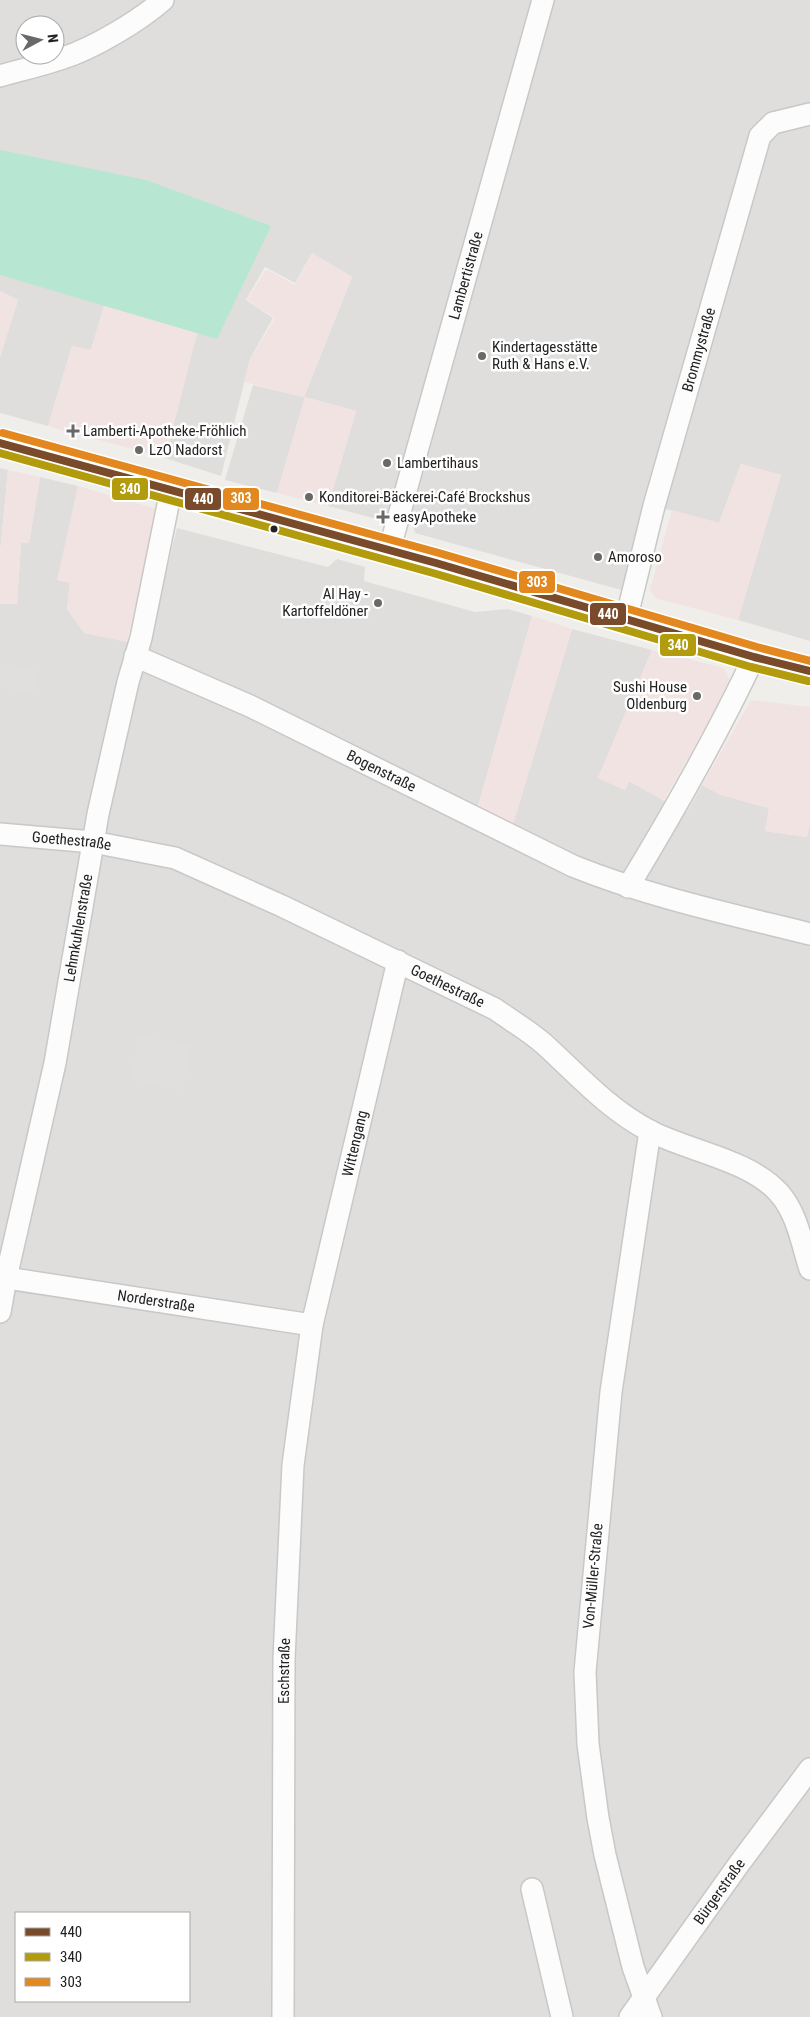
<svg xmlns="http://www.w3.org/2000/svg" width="810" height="2017" viewBox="0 0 810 2017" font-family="'Roboto Condensed',sans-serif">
<rect width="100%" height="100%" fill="#f0eeeb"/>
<g fill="#dfdedc" fill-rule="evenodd">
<path d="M0 0H810V641L738 620 781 475 741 464 719 523 647 504 625 591 415 533 412 521 390 513 377 519 328 506 356 411 305 397 277 493 225 480 253 385 304 397 352 277 312 253 295 283 265 267 246 300 273 318 250 359 221 476 165 458 197 333 104 306 91 350 72 346 48 426 0 413V357L18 300 0 291ZM25 25H55V55H25Z"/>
<polygon points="0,468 8,470 0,553"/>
<path d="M40 477 78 486 58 580 70 583 67 609 84 633 148 646 177 528 328 567 337 559 365 567 364 581 475 612 508 609 532 616 475 817 510 834 572 629 652 650 598 778 625 790 629 781 686 813 702 785 721 795 769 808 765 831 807 837 810 822V2017H0V604H17L21 543H29ZM16 1913H189V2001H16Z"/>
</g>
<g fill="#f1e3e1">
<polygon points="312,253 352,277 304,397 244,382 250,359 275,318 247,300 266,269 295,285"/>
<polygon points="0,291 18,300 0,357"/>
<polygon points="104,306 197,333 165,458 48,426 72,346 91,350"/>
<polygon points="305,397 356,411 328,506 277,493"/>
<polygon points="741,464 781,475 738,620 655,598 650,590 672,510 719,523"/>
<polygon points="8,470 40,477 29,543 21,543 17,604 0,604 0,553"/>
<polygon points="78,486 157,509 127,642 84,633 67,609 70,583 57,580"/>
<polygon points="532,616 572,629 510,834 475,817"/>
<polygon points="652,650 724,668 731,683 664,800 629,781 625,790 598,778"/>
<polygon points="751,700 810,707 810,822 807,837 765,831 769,808 721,795 702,785"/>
</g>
<polygon fill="#b7e6d2" points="0,150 146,180 271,226 217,339 0,275"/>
<g fill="#e0dfde">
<polygon points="0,663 38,670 34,693 0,688"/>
<polygon points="139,1035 191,1045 182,1090 131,1080"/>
</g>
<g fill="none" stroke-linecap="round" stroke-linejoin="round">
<defs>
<g id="minor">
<path d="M0 76C21 70 43 65 63 58 94 48 139 21 163 0"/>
<path id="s1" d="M389 551 543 0"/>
<path id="s2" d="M626 620 654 506 760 136 773 123 810 114"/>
<path id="s3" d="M135 656 250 706 573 866C650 897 730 914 810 934"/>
<path id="s4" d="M0 834 93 842 175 858 282 906 495 1009C512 1021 529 1031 544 1044 578 1075 609 1110 650 1131 688 1151 750 1160 779 1193 797 1213 802 1244 810 1269"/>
<path d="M628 887C674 811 716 738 754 657"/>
<polyline points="650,1131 611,1392 585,1672 588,1744 598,1818 605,1855 633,1967 651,2017"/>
<path id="s5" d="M0 1277 312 1325"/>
<path id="s6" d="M0 1312 6 1278 55 1063 98 814 128 682 141 638 171 490"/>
<polyline points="532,1889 562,2017"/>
<path id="s7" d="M283 2017 284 1659 293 1465 312 1325 398 961"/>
<path id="s8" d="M630 2017 739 1864 810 1769"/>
</g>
<polyline id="tertiary" points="0,443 436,563 754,657 810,671"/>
</defs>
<use href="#minor" stroke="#c9c8c7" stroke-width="24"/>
<use href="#tertiary" stroke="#c9c8c7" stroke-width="29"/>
<use href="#minor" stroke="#fdfcfc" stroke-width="21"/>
<use href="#tertiary" stroke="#fdfcfc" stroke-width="26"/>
<defs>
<polyline id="bus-1" points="0,443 436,563 754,657 810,671"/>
<polyline id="bus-2" points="0,453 433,573 751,667 808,681"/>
<polyline id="bus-3" points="3,433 439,553 757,647 810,661"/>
</defs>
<use href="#bus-1" stroke="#fff" stroke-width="11"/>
<use href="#bus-2" stroke="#fff" stroke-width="11"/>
<use href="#bus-3" stroke="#fff" stroke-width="11"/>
<use href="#bus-1" stroke="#7a4b2a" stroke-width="8"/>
<use href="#bus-2" stroke="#b29b0d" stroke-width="8"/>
<use href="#bus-3" stroke="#e2881e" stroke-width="8"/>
</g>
<g fill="#6a6968" stroke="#fff" stroke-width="2">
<circle cx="482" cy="356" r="5"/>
<path d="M70.5 423.5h5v5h5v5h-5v5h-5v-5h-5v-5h5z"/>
<circle cx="139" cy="450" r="5"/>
<circle cx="387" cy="463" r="5"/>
<circle cx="309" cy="497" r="5"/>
<path d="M380.5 509.5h5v5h5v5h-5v5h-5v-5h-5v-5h5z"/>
<circle cx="598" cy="557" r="5"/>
<circle cx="378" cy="603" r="5"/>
<circle cx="697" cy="696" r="5"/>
</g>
<circle fill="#222" stroke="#fff" stroke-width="2" cx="274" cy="529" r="4.5"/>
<g text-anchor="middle" stroke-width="5" stroke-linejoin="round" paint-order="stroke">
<g font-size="15" fill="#222" stroke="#fff">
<text dy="5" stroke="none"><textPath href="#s1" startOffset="286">Lambertistraße</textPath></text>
<text dy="5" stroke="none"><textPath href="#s2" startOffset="280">Brommystraße</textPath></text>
<text dy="5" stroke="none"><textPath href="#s3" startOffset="272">Bogenstraße</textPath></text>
<text dy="5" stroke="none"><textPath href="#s4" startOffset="72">Goethestraße</textPath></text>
<text dy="5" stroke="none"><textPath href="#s6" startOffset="392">Lehmkuhlenstraße</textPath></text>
<text dy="5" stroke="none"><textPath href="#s4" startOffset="478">Goethestraße</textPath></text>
<text dy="5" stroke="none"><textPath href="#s7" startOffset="880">Wittengang</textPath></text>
<text dy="5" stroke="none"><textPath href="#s5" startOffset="158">Norderstraße</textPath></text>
<text transform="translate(593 1576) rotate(-85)" y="5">Von-Müller-Straße</text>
<text dy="5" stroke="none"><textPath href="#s7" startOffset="346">Eschstraße</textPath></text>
<text dy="5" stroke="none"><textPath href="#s8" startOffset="154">Bürgerstraße</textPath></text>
</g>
<g font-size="15" fill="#222" stroke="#fff" text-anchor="start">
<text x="492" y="352">Kindertagesstätte<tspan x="492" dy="17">Ruth &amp; Hans e.V.</tspan></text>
<text x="83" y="436">Lamberti-Apotheke-Fröhlich</text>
<text x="149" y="455">LzO Nadorst</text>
<text x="397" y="468">Lambertihaus</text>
<text x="319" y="502">Konditorei-Bäckerei-Café Brockshus</text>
<text x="393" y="522">easyApotheke</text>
<text x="608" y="562">Amoroso</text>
<text x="368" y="599" text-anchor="end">Al Hay -<tspan x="368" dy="17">Kartoffeldöner</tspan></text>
<text x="687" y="692" text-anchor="end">Sushi House<tspan x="687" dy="17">Oldenburg</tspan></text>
</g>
</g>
<g stroke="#fff" stroke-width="2">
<rect x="111" y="477" width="38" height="24" rx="5" fill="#b29b0d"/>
<rect x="222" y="487" width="38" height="24" rx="5" fill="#e2881e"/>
<rect x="184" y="487" width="38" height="24" rx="5" fill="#7a4b2a"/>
<rect x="518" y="570" width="38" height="24" rx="5" fill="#e2881e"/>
<rect x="589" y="602" width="38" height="24" rx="5" fill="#7a4b2a"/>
<rect x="659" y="633" width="38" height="24" rx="5" fill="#b29b0d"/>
</g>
<g font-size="14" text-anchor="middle" font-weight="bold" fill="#fff">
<text x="130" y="494">340</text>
<text x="241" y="503">303</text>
<text x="203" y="504">440</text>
<text x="537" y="587">303</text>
<text x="608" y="619">440</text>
<text x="678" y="650">340</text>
</g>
<rect x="15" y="1912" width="175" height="90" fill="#ffffff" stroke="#a7a7a7"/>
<rect x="25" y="1928" width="25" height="8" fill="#7a4b2a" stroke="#a7a7a7"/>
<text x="60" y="1937" font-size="15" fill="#222222">440</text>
<rect x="25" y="1953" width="25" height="8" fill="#b29b0d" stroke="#a7a7a7"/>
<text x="60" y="1962" font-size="15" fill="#222222">340</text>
<rect x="25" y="1978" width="25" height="8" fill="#e2881e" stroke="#a7a7a7"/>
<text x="60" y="1987" font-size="15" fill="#222222">303</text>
<g transform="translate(40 40) rotate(83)"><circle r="24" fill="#ffffff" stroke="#a7a7a7"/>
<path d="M0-4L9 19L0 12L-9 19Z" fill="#6a6968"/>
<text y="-8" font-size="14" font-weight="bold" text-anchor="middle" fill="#222222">N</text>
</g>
</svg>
